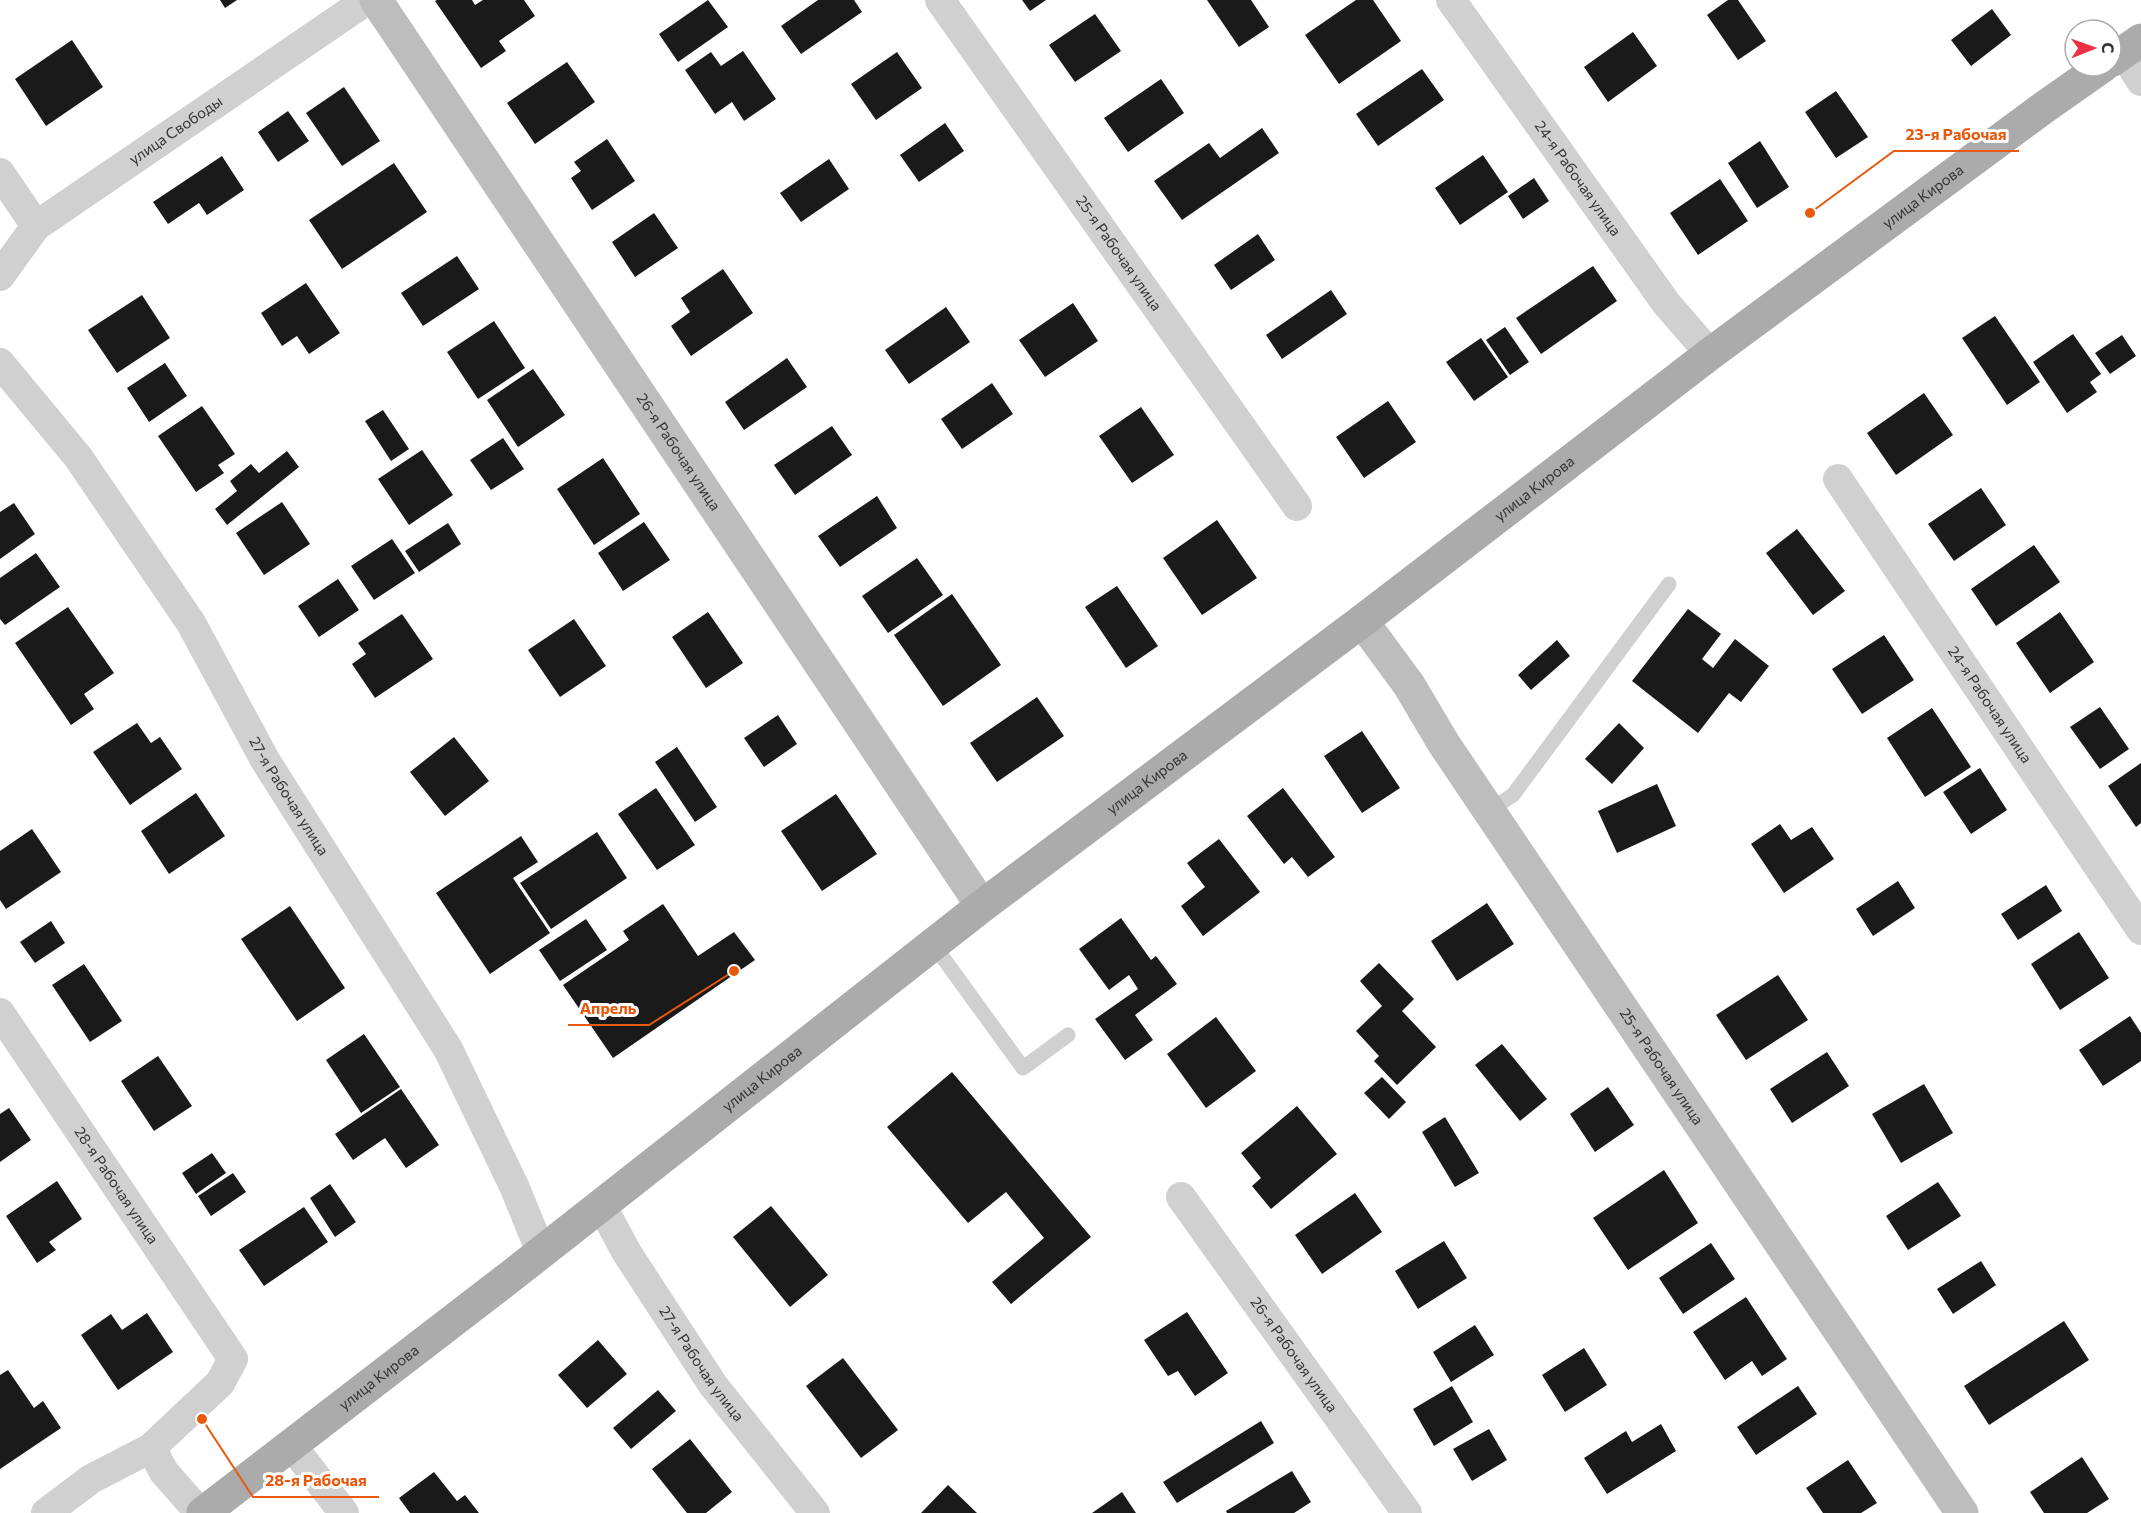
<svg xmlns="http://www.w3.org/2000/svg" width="2141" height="1513" viewBox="0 0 2141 1513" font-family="Commissioner,sans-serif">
<rect width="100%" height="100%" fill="#fff"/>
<g fill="#1a1a1a">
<polygon points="220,0 237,0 225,8"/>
<polygon points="437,0 472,0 475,5 483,0 524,0 535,16 499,41 506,51 481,68 435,1"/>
<polygon points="708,0 728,27 678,62 659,34"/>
<polygon points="818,0 854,0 862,12 801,54 781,26"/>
<polygon points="1022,0 1046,0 1030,11"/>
<polygon points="1207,0 1251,0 1269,27 1239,47"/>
<polygon points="1356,0 1373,0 1401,41 1339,84 1305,35"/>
<polygon points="1728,0 1738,0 1766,41 1738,60 1707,15"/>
<polygon points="1992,9 2011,35 1971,66 1951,40"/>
<polygon points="1095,14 1121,51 1075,82 1049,45"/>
<polygon points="1633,32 1657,66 1608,102 1584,67"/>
<polygon points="72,40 103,87 46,126 15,79"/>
<polygon points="743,51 776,99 744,121 732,102 715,114 685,70 711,52 721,66"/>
<polygon points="897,52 922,88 876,120 851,84"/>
<polygon points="567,62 595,102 535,144 507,103"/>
<polygon points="1422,69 1444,100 1378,146 1356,114"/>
<polygon points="1161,79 1184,113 1128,152 1104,118"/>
<polygon points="344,87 380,141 342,166 306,113"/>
<polygon points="1836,91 1868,137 1836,158 1805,112"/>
<polygon points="288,111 309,141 278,162 258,132"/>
<polygon points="945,123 964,151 919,182 900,155"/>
<polygon points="1262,128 1279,153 1182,220 1154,181 1209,143 1220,158"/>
<polygon points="607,139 635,181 592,210 571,178 581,171 574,162"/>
<polygon points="1760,141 1789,187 1757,208 1728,163"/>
<polygon points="1483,155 1508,192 1460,225 1435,188"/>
<polygon points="222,156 244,190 207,215 199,203 168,224 153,202"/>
<polygon points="829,159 849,189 801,222 780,193"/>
<polygon points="394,163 427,212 342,269 309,220"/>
<polygon points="1534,178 1549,201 1523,219 1508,196"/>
<polygon points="1720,179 1748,221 1698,255 1670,213"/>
<polygon points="654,213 678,248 635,277 612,242"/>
<polygon points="1258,234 1275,260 1231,290 1214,265"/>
<polygon points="457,256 479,289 423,326 401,293"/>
<polygon points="1593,266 1617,301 1541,354 1516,318"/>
<polygon points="723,269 753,313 691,356 671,326 690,312 681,298"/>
<polygon points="306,283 340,333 309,354 297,336 282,346 261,313"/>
<polygon points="1331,290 1347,314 1282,359 1266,335"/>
<polygon points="142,295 170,338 117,373 88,330"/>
<polygon points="1073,303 1098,341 1045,377 1019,340"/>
<polygon points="946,307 970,342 909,384 885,350"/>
<polygon points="1995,316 2040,382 2007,405 1962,338"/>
<polygon points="494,321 525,368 478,399 447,352"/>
<polygon points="1505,327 1529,362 1510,375 1486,340"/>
<polygon points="2073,334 2101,374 2090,382 2097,392 2067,413 2033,362"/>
<polygon points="2122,335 2136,356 2110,374 2095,353"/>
<polygon points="1481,338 1508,377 1474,401 1446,362"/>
<polygon points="787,358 807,387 744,430 725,402"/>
<polygon points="165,363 187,396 149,422 127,388"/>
<polygon points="533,369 565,415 518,447 487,400"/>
<polygon points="992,383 1013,414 962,449 941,419"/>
<polygon points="1924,393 1953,435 1896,475 1867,433"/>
<polygon points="1388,401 1416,442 1364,478 1336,437"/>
<polygon points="202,406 235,454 218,465 224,473 196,492 158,436"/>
<polygon points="1141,407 1174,455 1132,483 1099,436"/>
<polygon points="383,410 409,449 391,461 365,421"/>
<polygon points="832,426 852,455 795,495 774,465"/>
<polygon points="503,438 524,469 491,490 470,460"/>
<polygon points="422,450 453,495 409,525 378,479"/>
<polygon points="287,451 299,467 227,525 215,509 237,491 230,481 251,464 259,473"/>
<polygon points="603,458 640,514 594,545 557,489"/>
<polygon points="1981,488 2006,525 1954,561 1928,524"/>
<polygon points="877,496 897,528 840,567 818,536"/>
<polygon points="282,502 310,544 264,575 236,533"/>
<polygon points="14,503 35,534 0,559 0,512"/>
<polygon points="1217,520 1257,578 1202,615 1163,558"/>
<polygon points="644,522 670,560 623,591 598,553"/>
<polygon points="448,523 461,544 419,572 405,551"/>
<polygon points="1797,529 1845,591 1813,615 1766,553"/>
<polygon points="392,539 415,573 374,600 351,566"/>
<polygon points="2034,545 2060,582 1996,626 1971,589"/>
<polygon points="36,553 60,587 5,625 0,619 0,578"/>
<polygon points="917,558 943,595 888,633 862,596"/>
<polygon points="338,579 359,610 319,637 298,606"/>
<polygon points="1117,586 1158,646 1126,668 1085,607"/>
<polygon points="952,594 1001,665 943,706 894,635"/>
<polygon points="68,607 114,673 84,694 94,709 71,725 15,643"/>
<polygon points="1688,609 1721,634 1702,659 1713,668 1735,639 1769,666 1741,702 1729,693 1698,733 1632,681"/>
<polygon points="708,612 743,663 706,688 672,637"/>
<polygon points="2060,612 2094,662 2050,693 2016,643"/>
<polygon points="402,614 433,659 375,698 352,664 366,654 358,643"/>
<polygon points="574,619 606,666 560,697 528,650"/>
<polygon points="1884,635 1914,680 1862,714 1832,669"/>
<polygon points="1557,640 1570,656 1531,690 1518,675"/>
<polygon points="1037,697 1064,736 997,782 970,743"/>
<polygon points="2100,707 2129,749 2100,769 2070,727"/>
<polygon points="1932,708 1971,767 1925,797 1887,738"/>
<polygon points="778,715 797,744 764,767 744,738"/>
<polygon points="137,723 151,743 160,737 182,769 130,805 93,752"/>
<polygon points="1619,723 1644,748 1612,784 1585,759"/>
<polygon points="1362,731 1400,788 1362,813 1324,756"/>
<polygon points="454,737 489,781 445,816 410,772"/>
<polygon points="677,747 717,807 695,822 655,762"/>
<polygon points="2141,763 2141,823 2136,827 2108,786"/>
<polygon points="1980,768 2007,810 1971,834 1943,792"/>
<polygon points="1657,784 1676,826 1617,853 1598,811"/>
<polygon points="656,788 695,845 657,870 618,814"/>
<polygon points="1283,788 1335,857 1308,877 1292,857 1284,864 1247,816"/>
<polygon points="196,793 225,836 169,874 141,831"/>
<polygon points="836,794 877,854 822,891 781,831"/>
<polygon points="1780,824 1791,840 1812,827 1834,859 1784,893 1751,844"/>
<polygon points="32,829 61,872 6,909 0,900 0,851"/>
<polygon points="597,832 627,878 551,929 520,883"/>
<polygon points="521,836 538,862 513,878 550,933 490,974 436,893"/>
<polygon points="1219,839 1260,892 1203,936 1181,906 1205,887 1187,863"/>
<polygon points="1898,881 1915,908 1873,936 1856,909"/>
<polygon points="2046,885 2062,911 2018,940 2001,914"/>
<polygon points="1487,903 1514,944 1457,981 1431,941"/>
<polygon points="663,904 698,956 734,932 755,960 613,1058 563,985 629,940 623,931"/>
<polygon points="290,906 345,988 297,1021 241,939"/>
<polygon points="1121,918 1151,960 1156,956 1177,984 1135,1015 1153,1040 1125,1060 1095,1019 1138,989 1129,975 1109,990 1079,949"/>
<polygon points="586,919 607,950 560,981 539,950"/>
<polygon points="51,921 65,943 35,963 20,942"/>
<polygon points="2079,932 2109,978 2060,1010 2031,964"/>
<polygon points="1379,963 1414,999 1402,1011 1436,1047 1397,1085 1374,1061 1379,1056 1356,1031 1382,1006 1360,981"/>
<polygon points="84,964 122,1021 90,1042 52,985"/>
<polygon points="1778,975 1808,1020 1746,1060 1716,1015"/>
<polygon points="2130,1016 2141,1033 2141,1061 2103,1086 2079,1050"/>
<polygon points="1216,1017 1256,1071 1206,1108 1167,1054"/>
<polygon points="364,1034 400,1087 361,1113 326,1060"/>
<polygon points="1502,1044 1547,1099 1520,1121 1475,1065"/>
<polygon points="1827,1052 1849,1086 1792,1123 1770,1089"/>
<polygon points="158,1056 192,1106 154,1131 121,1081"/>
<polygon points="952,1072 1091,1237 1011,1304 992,1282 1044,1238 1006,1192 968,1223 887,1127"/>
<polygon points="1382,1077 1406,1102 1389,1119 1364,1093"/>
<polygon points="1924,1084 1953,1133 1901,1163 1872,1114"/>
<polygon points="1608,1087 1634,1125 1595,1152 1570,1114"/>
<polygon points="401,1089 439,1145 406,1168 385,1138 353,1160 335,1134"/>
<polygon points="1297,1106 1337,1154 1271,1209 1252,1186 1261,1178 1241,1153"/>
<polygon points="9,1108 31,1140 0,1162 0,1114"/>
<polygon points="1445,1117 1479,1173 1455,1187 1422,1132"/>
<polygon points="212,1153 226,1173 196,1194 182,1173"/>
<polygon points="1664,1170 1698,1223 1628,1270 1593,1218"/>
<polygon points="233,1173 246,1192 211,1216 198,1196"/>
<polygon points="57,1181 82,1219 49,1242 56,1250 37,1263 6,1216"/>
<polygon points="1938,1182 1961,1216 1908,1250 1886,1216"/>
<polygon points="330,1184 356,1222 335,1237 310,1198"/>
<polygon points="1355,1193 1382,1232 1322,1274 1295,1235"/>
<polygon points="771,1206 828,1275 790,1307 733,1237"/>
<polygon points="304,1207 328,1242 264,1286 239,1250"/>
<polygon points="1444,1241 1467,1278 1418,1309 1395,1271"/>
<polygon points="1711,1243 1735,1279 1683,1314 1659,1278"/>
<polygon points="1981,1261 1996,1285 1953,1314 1937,1289"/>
<polygon points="1746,1297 1787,1359 1762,1376 1752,1361 1725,1380 1693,1332"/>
<polygon points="1187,1312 1228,1373 1195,1396 1178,1371 1168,1376 1144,1340"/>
<polygon points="147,1313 173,1352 118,1390 81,1335 111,1314 122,1330"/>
<polygon points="2064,1321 2089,1360 1989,1425 1964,1386"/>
<polygon points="1475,1325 1494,1355 1451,1382 1433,1352"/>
<polygon points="598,1340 627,1374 587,1408 558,1375"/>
<polygon points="1584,1348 1607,1385 1565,1412 1542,1375"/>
<polygon points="843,1358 898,1430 861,1458 806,1386"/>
<polygon points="8,1370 34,1408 43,1401 61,1428 0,1469 0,1375"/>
<polygon points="1452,1386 1473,1422 1434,1446 1413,1409"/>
<polygon points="1798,1386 1817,1414 1756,1455 1737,1427"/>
<polygon points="658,1390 676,1411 631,1449 613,1428"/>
<polygon points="1261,1421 1274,1443 1177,1503 1163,1482"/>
<polygon points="1661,1424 1676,1451 1607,1494 1584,1458 1626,1431 1632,1442"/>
<polygon points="1489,1429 1507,1460 1472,1481 1453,1449"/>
<polygon points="690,1439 732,1492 706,1513 687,1513 652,1469"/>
<polygon points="2082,1457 2109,1499 2087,1513 2044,1513 2030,1492"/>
<polygon points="1848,1460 1877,1503 1861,1513 1823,1513 1806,1488"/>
<polygon points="1292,1471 1311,1502 1294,1513 1227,1513 1226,1511"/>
<polygon points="434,1472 457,1501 465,1495 479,1513 410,1513 399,1498"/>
<polygon points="948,1485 977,1513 921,1513"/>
<polygon points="1122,1492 1136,1513 1092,1513"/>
</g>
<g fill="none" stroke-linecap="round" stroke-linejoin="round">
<g stroke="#d0d0d0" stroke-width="15">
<polyline points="1490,810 1513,795 1669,584"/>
<polyline points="933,944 1023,1068 1068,1035"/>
</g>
<g stroke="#d0d0d0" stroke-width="30">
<path id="s1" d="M940 0 1297 506"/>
<path id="s2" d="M1451 0 1666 303 1710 354"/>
<polyline points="2123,52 2141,81"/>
<polyline points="0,173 36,226"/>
<path id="s3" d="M0 276 36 226 367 0"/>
<path id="s4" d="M0 363 78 457 191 623 265 760 448 1049 514 1186 541 1252"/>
<path id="s5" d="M1838 479 2141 930"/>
<path id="s6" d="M0 1013 233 1359 220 1383 151 1448 91 1479 46 1513"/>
<path id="s7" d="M1181 1197 1407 1513"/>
<path id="s8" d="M601 1205 627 1253 713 1385 815 1513"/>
<polyline points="292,1446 344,1513"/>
<polyline points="151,1448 164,1472 200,1513"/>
</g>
<g stroke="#bdbdbd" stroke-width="33">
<path id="s9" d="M376 0 982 906"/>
<path id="s10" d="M1362 621 1409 685 1444 744 1962 1513"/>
</g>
<g stroke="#ababab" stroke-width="33">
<polyline points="2111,61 2141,40"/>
<path id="s11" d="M203 1513 515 1273 982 906 1362 621 1710 354 2046 106 2103 66"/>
</g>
</g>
<g text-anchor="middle" stroke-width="6" stroke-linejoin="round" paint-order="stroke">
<g font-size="15" fill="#333" stroke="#fff">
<text dy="5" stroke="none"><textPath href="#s3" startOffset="231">улица Свободы</textPath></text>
<text dy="5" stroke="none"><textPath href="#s2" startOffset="219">24-я Рабочая улица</textPath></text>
<text dy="5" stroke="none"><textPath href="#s11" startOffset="2166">улица Кирова</textPath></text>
<text dy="5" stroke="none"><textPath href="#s1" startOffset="310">25-я Рабочая улица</textPath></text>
<text dy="5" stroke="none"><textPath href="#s9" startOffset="544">26-я Рабочая улица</textPath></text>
<text dy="5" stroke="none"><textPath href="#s11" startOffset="1680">улица Кирова</textPath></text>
<text dy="5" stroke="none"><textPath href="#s5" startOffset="272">24-я Рабочая улица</textPath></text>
<text dy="5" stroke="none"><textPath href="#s11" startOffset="1194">улица Кирова</textPath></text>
<text dy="5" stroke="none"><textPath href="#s4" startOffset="522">27-я Рабочая улица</textPath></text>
<text dy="5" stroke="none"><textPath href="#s10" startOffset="537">25-я Рабочая улица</textPath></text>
<text dy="5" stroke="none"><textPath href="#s11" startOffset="708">улица Кирова</textPath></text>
<text dy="5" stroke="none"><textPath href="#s6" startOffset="208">28-я Рабочая улица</textPath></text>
<text dy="5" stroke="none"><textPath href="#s7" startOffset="194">26-я Рабочая улица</textPath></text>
<text dy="5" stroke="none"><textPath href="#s8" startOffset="188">27-я Рабочая улица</textPath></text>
<text dy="5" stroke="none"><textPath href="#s11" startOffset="222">улица Кирова</textPath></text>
</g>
</g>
<path fill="none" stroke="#e8590c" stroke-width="2" d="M1810 213L1894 151H2019M734 971L649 1025H568M202 1419L253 1497H379"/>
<g fill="#e8590c" stroke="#fff" stroke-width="2">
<circle cx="1810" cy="213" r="6"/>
<circle cx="734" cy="971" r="6"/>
<circle cx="202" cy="1419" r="6"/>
</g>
<g font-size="16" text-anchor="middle" font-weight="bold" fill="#e8590c" stroke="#fff" stroke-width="6" stroke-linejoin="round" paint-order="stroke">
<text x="1956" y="140">23-я Рабочая</text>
<text x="608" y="1014">Апрель</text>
<text x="316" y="1486">28-я Рабочая</text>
</g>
<g transform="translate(2093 48) rotate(89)"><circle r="28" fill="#ffffff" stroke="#adadad" stroke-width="1.5"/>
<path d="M0-4.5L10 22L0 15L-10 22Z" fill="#ee3145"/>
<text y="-9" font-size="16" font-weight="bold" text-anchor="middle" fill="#333333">С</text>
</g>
</svg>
